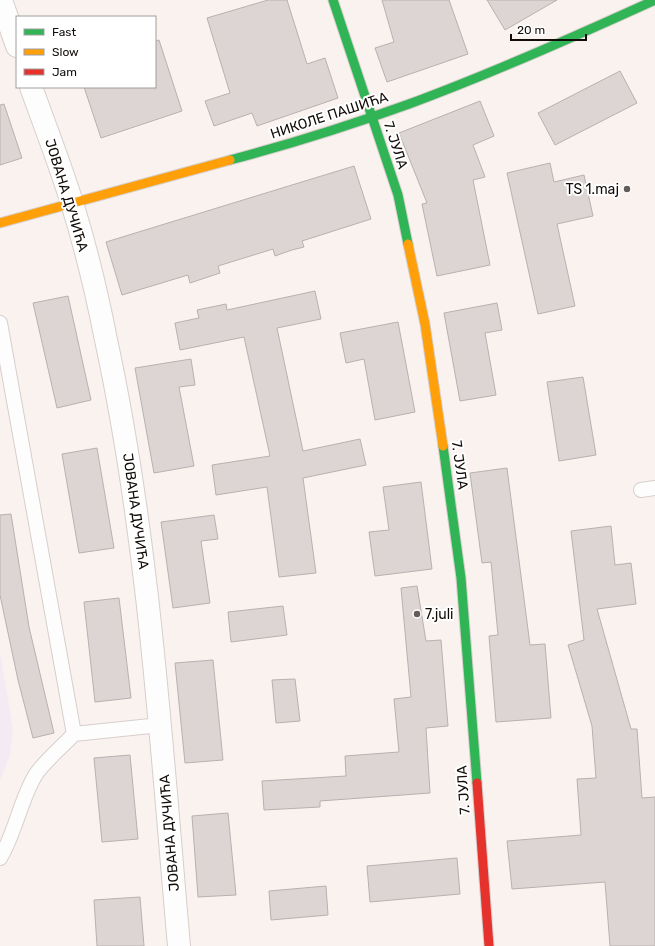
<svg xmlns="http://www.w3.org/2000/svg" width="655" height="946" viewBox="0 0 655 946" font-family="Rubik,sans-serif">
<rect width="100%" height="100%" fill="#f9f2ef"/>
<polygon fill="#f4eaf4" points="0,652 13,729 10,755 0,780"/>
<g fill="#ddd5d4" stroke="#b8b1af">
<polygon points="268,0 287,0 307,64 325,58 338,98 257,126 252,113 214,126 205,101 230,93 207,18"/>
<polygon points="382,0 449,0 468,54 387,82 375,48 394,42"/>
<polygon points="487,0 557,0 505,30"/>
<polygon points="159,40 182,111 101,138 84,87 155,87 155,41"/>
<polygon points="620,71 637,103 555,145 538,113"/>
<polygon points="480,101 494,136 473,145 485,177 473,180 490,265 437,276 422,204 427,203 399,133"/>
<polygon points="4,104 22,158 0,165 0,105"/>
<polygon points="550,163 554,182 584,175 593,216 557,224 575,306 538,314 507,173"/>
<polygon points="354,166 371,219 302,241 304,247 292,250 275,256 273,249 218,266 220,273 190,283 188,275 122,295 106,242"/>
<polygon points="315,291 321,319 277,328 303,451 360,439 366,465 303,478 316,573 279,577 267,487 216,495 212,465 270,456 244,337 180,350 175,323 199,318 197,310 226,304 227,310"/>
<polygon points="68,296 91,400 57,408 33,303"/>
<polygon points="497,303 502,330 485,333 496,395 460,401 444,313"/>
<polygon points="398,322 415,412 375,420 364,359 346,363 340,333"/>
<polygon points="191,359 195,385 179,387 194,466 154,473 135,368"/>
<polygon points="583,377 596,455 559,461 547,382"/>
<polygon points="97,448 114,548 79,553 62,454"/>
<polygon points="507,468 530,645 545,644 551,718 496,722 489,636 498,635 491,562 482,563 470,473"/>
<polygon points="421,482 432,569 375,576 369,532 389,530 383,487"/>
<polygon points="11,514 29,627 54,733 33,738 18,680 0,595 0,515"/>
<polygon points="214,515 218,539 201,541 210,603 173,608 161,522"/>
<polygon points="611,526 615,565 631,563 636,604 597,609 631,729 637,729 642,798 655,797 655,946 610,946 605,882 512,889 507,841 581,835 577,779 596,778 592,726 568,645 584,640 571,531"/>
<polygon points="417,586 426,641 441,640 448,726 426,728 430,793 320,801 320,807 264,810 262,781 346,776 345,756 399,752 394,699 411,697 401,588"/>
<polygon points="119,598 131,698 95,702 84,602"/>
<polygon points="283,606 287,635 231,642 228,612"/>
<polygon points="213,660 223,760 185,763 175,663"/>
<polygon points="295,679 300,721 276,723 272,680"/>
<polygon points="130,755 138,839 102,842 94,758"/>
<polygon points="228,813 236,895 198,897 192,816"/>
<polygon points="457,858 460,894 370,902 367,866"/>
<polygon points="326,886 328,915 271,920 269,891"/>
<polygon points="140,897 144,946 97,946 94,900"/>
</g>
<g fill="none" stroke-linecap="round" stroke-linejoin="round">
<defs>
<g id="lane">
<polyline points="0,323 74,734"/>
<polyline points="641,490 655,488"/>
<path d="M0 858C16 832 20 800 36 774 45 761 64 745 74 734L160 725"/>
</g>
<g id="street">
<polyline points="1,0 17,46"/>
<path d="M31 87C45 126 60 164 72 203 86 248 97 294 106 340 149 539 161 743 179 946"/>
</g>
<g id="fast">
<polyline points="333,0 398,195 408,244"/>
<path d="M230 160C291 144 351 125 409 104 493 73 574 37 655 0"/>
<polyline points="443,446 461,578 477,783"/>
</g>
<g id="slow">
<polyline points="0,223 230,160"/>
<polyline points="408,244 425,324 443,446"/>
</g>
<polyline id="jam" points="477,783 489,946"/>
</defs>
<use href="#lane" stroke="#d6cfcc" stroke-width="16"/>
<use href="#street" stroke="#d6cfcc" stroke-width="24"/>
<use href="#fast" stroke="#d6cfcc" stroke-width="11"/>
<use href="#slow" stroke="#d6cfcc" stroke-width="11"/>
<use href="#jam" stroke="#d6cfcc" stroke-width="11"/>
<use href="#lane" stroke="#fefdfd" stroke-width="14"/>
<use href="#street" stroke="#fefdfd" stroke-width="22"/>
<use href="#fast" stroke="#30b455" stroke-width="9"/>
<use href="#slow" stroke="#ff9f0a" stroke-width="9"/>
<use href="#jam" stroke="#e5322d" stroke-width="9"/>
</g>
<g fill="#635c5a" stroke="#fff" stroke-width="1.5">
<circle cx="627" cy="189" r="4"/>
<circle cx="417" cy="614" r="4"/>
</g>
<g text-anchor="middle" stroke-width="4" stroke-linejoin="round" paint-order="stroke">
<g font-size="14" fill="#120c09" stroke="#fff">
<text transform="translate(329 115) rotate(-18)" y="5">НИКОЛЕ ПАШИЋА</text>
<text transform="translate(396 145) rotate(72)" y="5">7. ЈУЛА</text>
<text transform="translate(67 195) rotate(73)" y="5">ЈОВАНА ДУЧИЋА</text>
<text transform="translate(460 465) rotate(82)" y="5">7. ЈУЛА</text>
<text transform="translate(136 511) rotate(82)" y="5">ЈОВАНА ДУЧИЋА</text>
<text transform="translate(463 790) rotate(-94)" y="5">7. ЈУЛА</text>
<text transform="translate(169 833) rotate(-95)" y="5">ЈОВАНА ДУЧИЋА</text>
</g>
<g font-size="14" fill="#120c09" stroke="#fff" text-anchor="end">
<text x="619" y="194">TS 1.maj</text>
<text x="425" y="619" text-anchor="start">7.juli</text>
</g>
</g>
<rect x="16" y="16" width="140" height="72" fill="#ffffff" stroke="#a09e9d"/>
<rect x="24" y="29" width="20" height="6" fill="#30b455" stroke="#a09e9d"/>
<text x="52" y="36" font-size="12" fill="#120c09">Fast</text>
<rect x="24" y="49" width="20" height="6" fill="#ff9f0a" stroke="#a09e9d"/>
<text x="52" y="56" font-size="12" fill="#120c09">Slow</text>
<rect x="24" y="69" width="20" height="6" fill="#e5322d" stroke="#a09e9d"/>
<text x="52" y="76" font-size="12" fill="#120c09">Jam</text>
<path d="M511 34v6h75v-6" fill="none" stroke="#120c09" stroke-width="2"/>
<text x="517" y="34" font-size="12" fill="#120c09" stroke="#ffffff" stroke-width="3" paint-order="stroke">20 m</text>
</svg>
